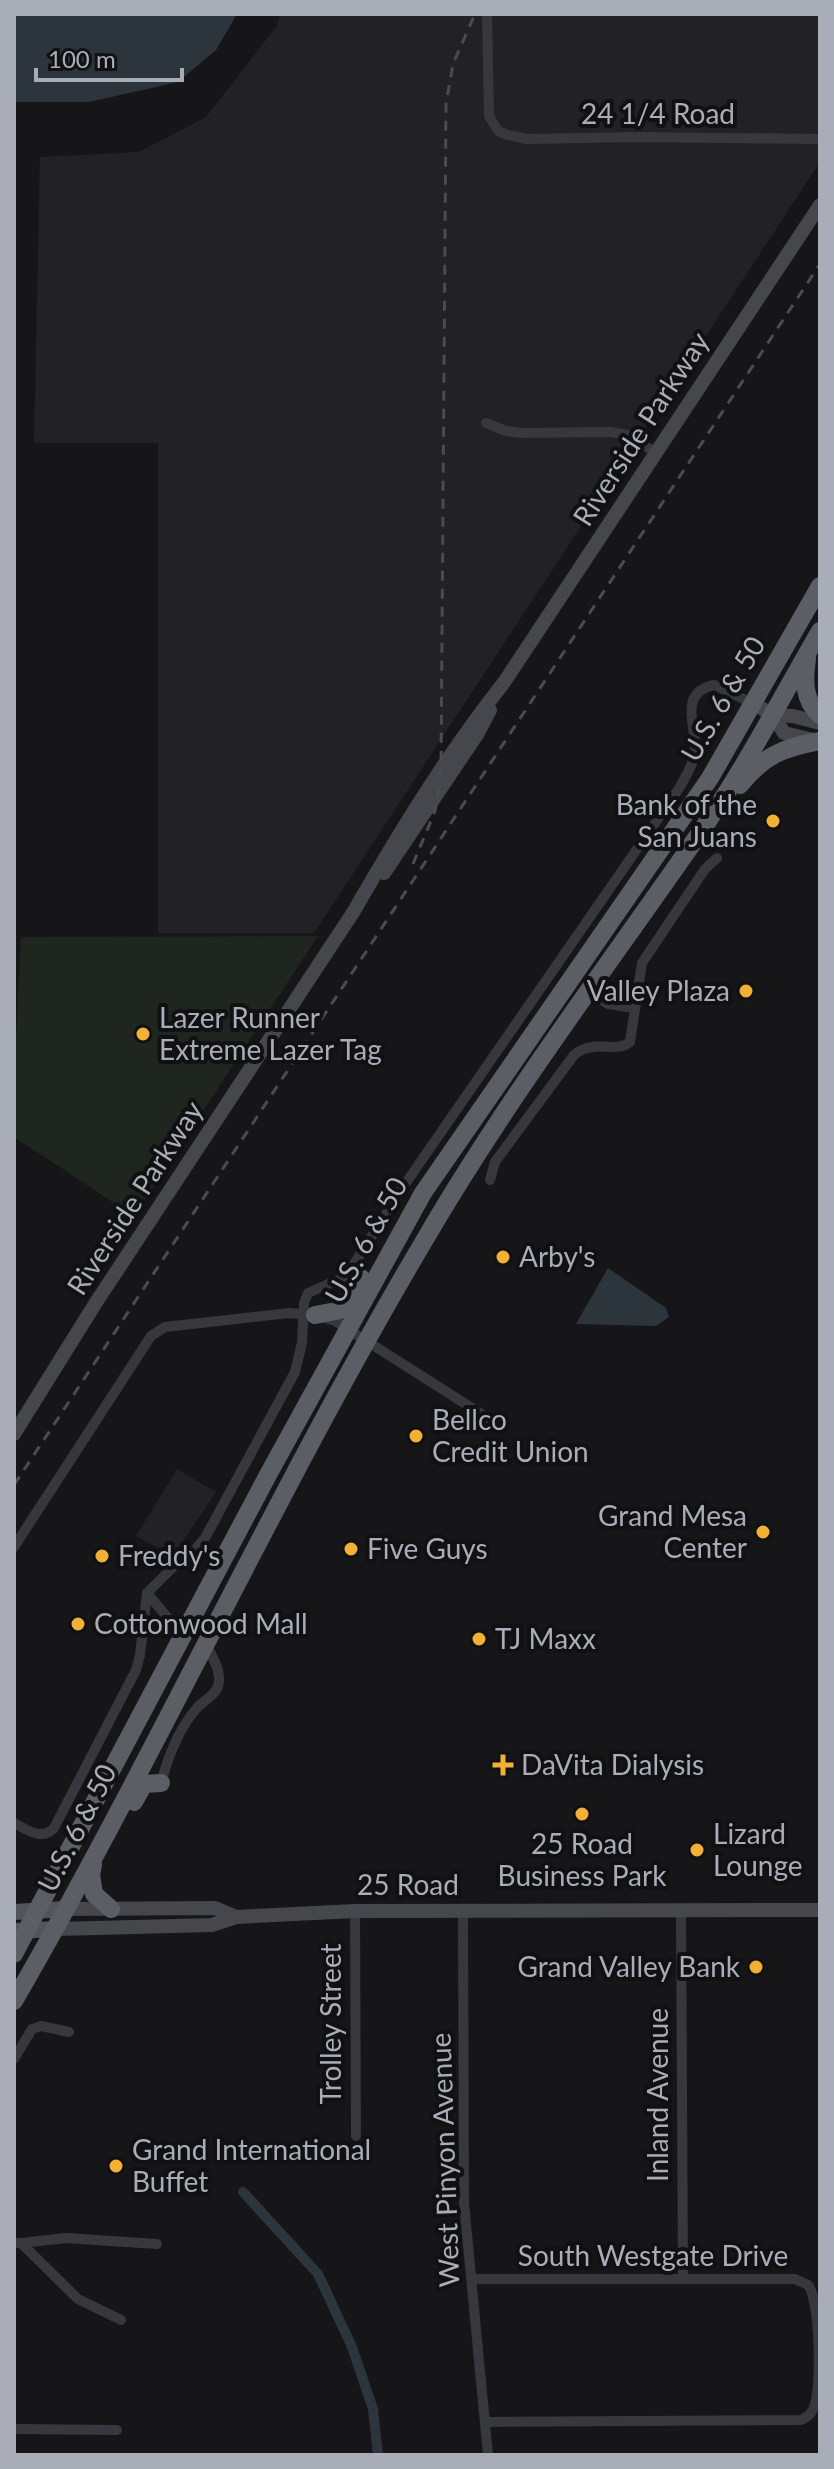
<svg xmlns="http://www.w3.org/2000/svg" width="834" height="2469" viewBox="0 0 834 2469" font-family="Lato,sans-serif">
<rect width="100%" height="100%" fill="#161618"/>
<g fill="#222225">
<polygon points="281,14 820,14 820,162 314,933 158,933 158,443 34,443 40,157 139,152 206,117 276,27"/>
<polygon points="177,1469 216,1492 173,1556 136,1536"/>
</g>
<polygon fill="#1e261f" points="318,936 134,1216 14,1137 14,1078 21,937"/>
<g fill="#2c353c">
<polygon points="14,14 237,14 216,50 178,82 89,102 14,102"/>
<polygon points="608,1268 666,1308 669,1317 656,1326 576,1324"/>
</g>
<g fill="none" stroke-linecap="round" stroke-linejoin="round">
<polyline stroke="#2c353c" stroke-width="10" points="243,2192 318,2274 352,2347 373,2409 378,2455"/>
<g stroke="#37383d" stroke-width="10">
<polyline points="487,14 489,116 498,131 508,135 527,139 639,137 820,139"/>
<polyline points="486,423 506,431 522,433 611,432 628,435 656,453"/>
<polyline points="588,991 608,1004 635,1008"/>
<path d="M490 1180 495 1162 574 1055C594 1038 616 1054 630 1042L642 963 705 869 717 858"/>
<polyline points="14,1547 151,1336 165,1327 289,1313 315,1315 335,1321 494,1422"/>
<polyline points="147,1593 182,1635"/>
<path d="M161 1783C168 1757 179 1728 197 1708 206 1698 220 1694 219 1678 219 1666 210 1653 205 1642"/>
<path d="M14 1823C27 1830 42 1841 54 1828L136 1670 140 1655 147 1593 173 1567 190 1556 205 1538 295 1372 302 1343 304 1303 308 1293 342 1278 351 1269 401 1190 680 787C686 775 694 764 695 751 697 727 677 693 714 685L754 704"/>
<polyline points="355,1911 356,2136"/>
<polyline points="463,1911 464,2203 488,2455"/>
<polyline points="681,1911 683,2279"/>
<polyline points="14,2059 32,2029 41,2026 69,2032"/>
<polyline points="16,2243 21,2243 78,2299 121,2320"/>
<polyline points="21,2243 66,2238 157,2244"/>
<path d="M472 2279H795L808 2285C820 2300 822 2388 814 2407 812 2414 807 2417 801 2420L486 2422"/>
<polyline points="14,2429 117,2430"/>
</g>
<g stroke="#45474d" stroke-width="14">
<polyline points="754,704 773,715 793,716 820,723"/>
<polyline points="773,715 784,733 813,740"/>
<polyline points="384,873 478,733 490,710"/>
<path d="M14 1434 95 1304 354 911C400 831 448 753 505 681L820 205"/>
<polyline points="65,1909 215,1908 236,1917"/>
<polyline points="56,1929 212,1925 236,1917 355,1911 820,1910"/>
</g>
<g stroke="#53555c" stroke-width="16">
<polyline points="14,1912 65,1909"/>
<polyline points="14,1931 56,1929"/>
</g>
<g stroke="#5b5e65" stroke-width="18">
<path d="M807 659C804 680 803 700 820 715"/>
<path d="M740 785C763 756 784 747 820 741"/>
<polyline points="315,1315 341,1310 361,1278"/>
<polyline points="134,1802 144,1784 161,1783"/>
<polyline points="93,1865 91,1874 94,1894 111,1909"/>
<polyline points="14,1954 269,1473 423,1193 710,778 820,586"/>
<path d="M14 2001C158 1752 277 1489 424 1241 506 1100 604 971 697 837 743 772 780 700 820 631"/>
</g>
<g stroke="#4a4c52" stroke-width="3" stroke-dasharray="10 8" stroke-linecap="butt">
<polyline points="413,864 435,811 441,770 446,104 453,64 475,14"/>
<polyline points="14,1485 820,264"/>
</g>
</g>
<g fill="#f2b134" stroke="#111113" stroke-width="3">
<circle cx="773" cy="821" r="8"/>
<circle cx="746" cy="991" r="8"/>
<circle cx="143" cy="1034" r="8"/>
<circle cx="503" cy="1257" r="8"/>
<circle cx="416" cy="1436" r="8"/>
<circle cx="763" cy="1532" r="8"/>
<circle cx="351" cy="1549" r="8"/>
<circle cx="102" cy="1556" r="8"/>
<circle cx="78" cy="1624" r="8"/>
<circle cx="479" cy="1639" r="8"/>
<path d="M499 1753h8v8h8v8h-8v8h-8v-8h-8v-8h8z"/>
<circle cx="582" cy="1814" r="8"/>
<circle cx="697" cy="1850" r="8"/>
<circle cx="756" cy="1967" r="8"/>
<circle cx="116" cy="2166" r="8"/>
</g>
<g text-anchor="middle" stroke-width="8" stroke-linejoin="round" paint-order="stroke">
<g font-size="28" fill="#a8adb8" stroke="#111113">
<text x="658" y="124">24 1/4 Road</text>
<text transform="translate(641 429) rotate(-57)" y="10">Riverside Parkway</text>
<text transform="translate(723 699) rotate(-60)" y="10">U.S. 6 &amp; 50</text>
<text transform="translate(135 1198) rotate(-57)" y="10">Riverside Parkway</text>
<text transform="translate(366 1240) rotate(-61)" y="10">U.S. 6 &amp; 50</text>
<text transform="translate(77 1828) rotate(-63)" y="10">U.S. 6 &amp; 50</text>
<text x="408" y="1895">25 Road</text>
<text transform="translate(331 2024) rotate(-90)" y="10">Trolley Street</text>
<text transform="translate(658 2095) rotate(-90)" y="10">Inland Avenue</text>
<text transform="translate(445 2160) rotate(-92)" y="10">West Pinyon Avenue</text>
<text x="653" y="2266">South Westgate Drive</text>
</g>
<g font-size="28" fill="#a8adb8" stroke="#111113" text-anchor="start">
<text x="757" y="815" text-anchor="end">Bank of the<tspan x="757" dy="32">San Juans</tspan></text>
<text x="730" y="1001" text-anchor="end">Valley Plaza</text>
<text x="159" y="1028">Lazer Runner<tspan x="159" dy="32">Extreme Lazer Tag</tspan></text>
<text x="519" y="1267">Arby's</text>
<text x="432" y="1430">Bellco<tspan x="432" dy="32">Credit Union</tspan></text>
<text x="747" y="1526" text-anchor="end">Grand Mesa<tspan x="747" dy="32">Center</tspan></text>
<text x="367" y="1559">Five Guys</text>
<text x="118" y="1566">Freddy's</text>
<text x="94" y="1634">Cottonwood Mall</text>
<text x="495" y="1649">TJ Maxx</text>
<text x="521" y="1775">DaVita Dialysis</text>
<text x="713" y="1844">Lizard<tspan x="713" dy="32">Lounge</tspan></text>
<text x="582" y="1854" text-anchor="middle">25 Road<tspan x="582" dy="32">Business Park</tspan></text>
<text x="740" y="1977" text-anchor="end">Grand Valley Bank</text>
<text x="132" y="2160">Grand International<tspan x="132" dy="32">Buffet</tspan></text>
</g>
</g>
<rect width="834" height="2469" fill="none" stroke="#a8adb8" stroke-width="32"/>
<path d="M36 68v12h146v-12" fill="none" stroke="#a8adb8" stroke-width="4"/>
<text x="48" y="68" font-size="24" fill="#a8adb8" stroke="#111113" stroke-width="6" paint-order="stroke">100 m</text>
</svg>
